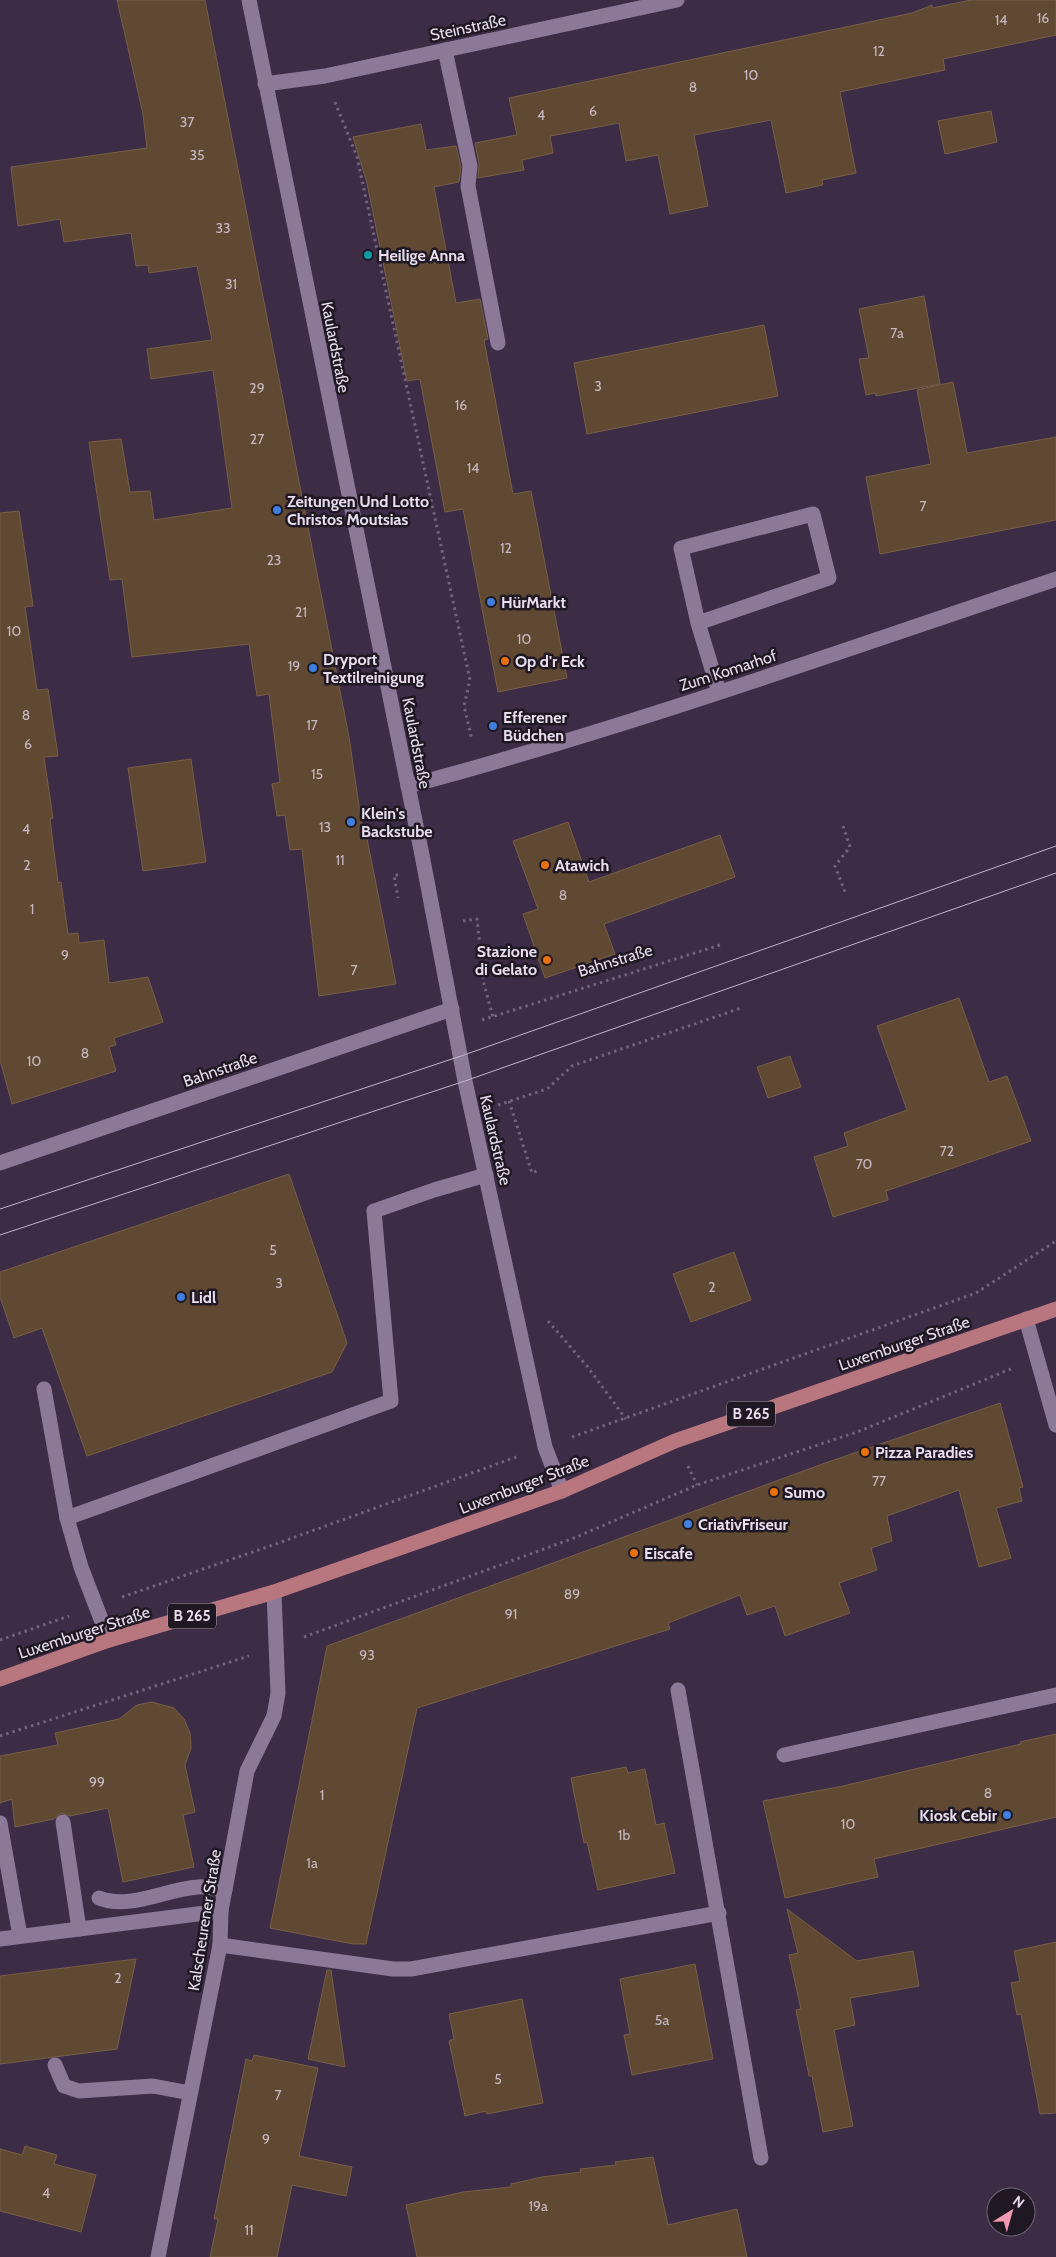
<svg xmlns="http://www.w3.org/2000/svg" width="1056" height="2257" viewBox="0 0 1056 2257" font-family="Cabin,sans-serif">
<rect width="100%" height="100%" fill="#3c2c45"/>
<g fill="#5f4933" stroke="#775f47">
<polygon points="117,0 205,0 349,737 364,840 367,839 396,984 319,996 302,849 290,850 285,815 277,816 272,784 280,782 269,694 257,696 249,644 132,657 122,579 110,580 89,442 121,439 130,492 150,491 154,520 232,508 213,370 151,379 147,349 212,340 197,266 149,273 148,265 136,266 131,233 64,242 60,219 18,226 11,167 147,148 143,114"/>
<polygon points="971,0 1056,0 1056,35 943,59 945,70 840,92 856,173 822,180 823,185 786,193 771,120 694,135 708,206 670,214 658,155 626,161 619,123 550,136 553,153 522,160 524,170 478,178 479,164 475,143 517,135 509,98 912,13 932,5 932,8"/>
<polygon points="991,111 997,142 945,154 938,121"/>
<polygon points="421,124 426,150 456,146 461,167 459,182 434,187 456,303 480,299 488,339 484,340 513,494 531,491 567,678 498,692 463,509 445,512 420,379 407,381 367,183 353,137"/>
<polygon points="924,296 940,384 876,396 875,393 866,395 859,359 869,358 859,309"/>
<polygon points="764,325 778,396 587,434 574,363"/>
<polygon points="953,382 967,453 1056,437 1056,520 880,554 866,477 931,464 917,390"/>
<polygon points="19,511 33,606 25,607 37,690 48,689 58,756 44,757 53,818 50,819 58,883 61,882 68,934 78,933 79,943 104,940 109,983 148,977 163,1022 114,1038 116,1045 109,1047 116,1071 12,1104 0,1060 0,513"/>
<polygon points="191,759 206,862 143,871 128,768"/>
<polygon points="568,822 589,882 720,835 735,877 604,924 615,954 545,978 523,914 538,909 513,841"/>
<polygon points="959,998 989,1082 1007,1076 1031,1141 886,1191 888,1200 833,1217 814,1157 848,1146 844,1133 907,1110 877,1026"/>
<polygon points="790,1056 801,1087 768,1098 757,1067"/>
<polygon points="289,1174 347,1343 332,1372 87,1456 42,1328 14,1338 0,1297 0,1272"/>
<polygon points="734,1252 751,1300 691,1322 673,1274"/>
<polygon points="1000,1403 1023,1487 1019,1488 1022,1501 996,1508 1011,1558 979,1567 959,1490 887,1516 892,1541 871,1548 877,1570 839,1583 850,1613 785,1636 775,1606 747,1615 740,1595 668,1623 670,1629 417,1708 366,1944 353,1944 270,1928 327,1646 828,1462"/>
<polygon points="152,1702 174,1708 184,1719 190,1733 191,1748 185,1765 195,1812 183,1815 194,1867 123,1882 108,1808 70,1816 61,1813 54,1819 15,1827 12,1799 0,1803 0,1756 58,1745 55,1733 119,1719 137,1705"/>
<polygon points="1056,1734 1056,1817 874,1859 878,1877 785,1898 763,1801 843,1786 1021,1744 1020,1742"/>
<polygon points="626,1767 628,1773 645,1769 656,1825 664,1823 675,1873 598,1890 587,1842 584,1843 571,1778"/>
<polygon points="787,1909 857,1961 913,1951 919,1986 850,1998 855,2025 834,2030 853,2126 823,2132 812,2076 809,2076 796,2010 801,2009 789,1955 798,1953"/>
<polygon points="1056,1942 1056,2113 1040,2114 1021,2014 1017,2015 1011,1983 1020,1981 1014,1951"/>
<polygon points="136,1959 117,2049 0,2064 0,1976"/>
<polygon points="695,1964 713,2059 632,2075 624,2035 630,2034 620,1979"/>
<polygon points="327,1970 331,1970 345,2067 308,2059"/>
<polygon points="522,1999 543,2103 487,2114 486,2111 465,2116 449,2041 454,2039 449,2014"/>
<polygon points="254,2055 318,2068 299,2156 352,2167 346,2196 292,2185 277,2257 210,2257 218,2219 214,2219 246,2059 252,2061"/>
<polygon points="25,2146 57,2155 54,2164 96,2175 81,2232 0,2211 0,2149 22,2155"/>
<polygon points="653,2157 668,2225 737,2209 747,2257 417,2257 406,2205 463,2192 511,2187 511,2184 542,2177 581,2172 580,2169 616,2165 615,2162"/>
</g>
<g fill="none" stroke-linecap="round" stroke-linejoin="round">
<g stroke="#72647b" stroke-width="3" stroke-dasharray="2.5 4" stroke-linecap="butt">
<polyline points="335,102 357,157 470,680 464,706 472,740"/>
<polyline points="843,826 850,847 835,866 845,892"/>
<polyline points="398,875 394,875 398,898"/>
<polyline points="463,921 477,919 484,984 493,1017"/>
<polyline points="482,1020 720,945"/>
<polyline points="509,1101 532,1173 539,1170"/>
<polyline points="498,1105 547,1089 572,1066 741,1008"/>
<polyline points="548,1321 587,1366 626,1419"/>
<polyline points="572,1437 976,1293 1056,1241"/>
<polyline points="688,1466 697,1485"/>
<polyline points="122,1597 273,1545 519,1456"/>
<polyline points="304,1637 574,1538 697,1485 857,1432 1011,1369"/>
<polyline points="0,1640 69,1616"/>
<polyline points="0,1736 249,1656"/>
</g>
<g stroke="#8c7997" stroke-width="15">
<polyline points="445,50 470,166 468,186 498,343"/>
<polyline points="698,623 681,548 813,514 829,578 698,623 719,692"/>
<polyline points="44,1389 67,1518 81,1567 109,1640"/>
<polyline points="67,1518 391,1401 374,1211 434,1190 486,1175"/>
<polyline points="678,1690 761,2158"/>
<polyline points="784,1755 1056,1695"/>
<polyline points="63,1822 79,1929"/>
<polyline points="0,1823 20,1936"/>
<path d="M99 1898C130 1910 166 1889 198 1887 206 1886 216 1889 225 1890"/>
<polyline points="0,1939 221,1911"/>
<polyline points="220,1945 393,1969 411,1969 719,1913"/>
<polyline points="55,2065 64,2086 79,2091 153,2086 190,2093"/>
</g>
<g stroke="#8c7997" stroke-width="15">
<polyline points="249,0 422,855 465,1081 545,1447 562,1491"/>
<polyline points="265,84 325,76 677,0"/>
<path d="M408 786C627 728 841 651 1056 579"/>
<polyline points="0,1163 452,1009"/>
<polyline points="1026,1319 1056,1425"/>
<polyline points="158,2257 220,1945 221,1911 247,1771 274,1716 278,1693 274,1592"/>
</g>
<polyline stroke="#b8777e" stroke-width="15" points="0,1679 109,1640 274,1592 511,1509 562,1491 675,1441 1056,1309"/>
<g stroke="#c3b7ca" stroke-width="1">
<polyline points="0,1209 461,1056 1056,846"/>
<polyline points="0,1235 465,1081 1056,873"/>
</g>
</g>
<circle fill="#0f9aa8" stroke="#1f1823" stroke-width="2" cx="368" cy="255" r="5"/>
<g fill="#3f7fe0" stroke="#1f1823" stroke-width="2">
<circle cx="277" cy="510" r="5"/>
<circle cx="491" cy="602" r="5"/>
<circle cx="313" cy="668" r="5"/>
<circle cx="493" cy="726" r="5"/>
<circle cx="351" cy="822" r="5"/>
<circle cx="181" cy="1297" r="5"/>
<circle cx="688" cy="1524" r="5"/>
<circle cx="1007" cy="1815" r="5"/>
</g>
<g fill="#e8710a" stroke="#1f1823" stroke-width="2">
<circle cx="505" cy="661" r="5"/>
<circle cx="545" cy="865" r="5"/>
<circle cx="547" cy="960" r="5"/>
<circle cx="865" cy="1452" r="5"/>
<circle cx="774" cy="1492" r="5"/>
<circle cx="634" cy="1553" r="5"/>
</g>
<g text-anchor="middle" stroke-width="5" stroke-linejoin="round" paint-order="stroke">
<g font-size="14" fill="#c6b9c0">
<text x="1043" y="23">16</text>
<text x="1001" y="25">14</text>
<text x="879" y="56">12</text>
<text x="751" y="80">10</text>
<text x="693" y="92">8</text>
<text x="593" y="116">6</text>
<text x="541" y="120">4</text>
<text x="187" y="127">37</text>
<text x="197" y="160">35</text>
<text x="223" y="233">33</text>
<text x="231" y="289">31</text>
<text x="897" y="338">7a</text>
<text x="598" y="391">3</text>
<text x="257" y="393">29</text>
<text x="461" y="410">16</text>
<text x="257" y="444">27</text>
<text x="473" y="473">14</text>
<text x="923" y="511">7</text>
<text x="506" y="553">12</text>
<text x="274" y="565">23</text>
<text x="301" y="617">21</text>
<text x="14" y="636">10</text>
<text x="524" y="644">10</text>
<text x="294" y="671">19</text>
<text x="26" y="720">8</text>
<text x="312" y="730">17</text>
<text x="28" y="749">6</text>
<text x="317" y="779">15</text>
<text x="325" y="832">13</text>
<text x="26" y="834">4</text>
<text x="340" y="865">11</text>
<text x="27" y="870">2</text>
<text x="563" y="900">8</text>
<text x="32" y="914">1</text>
<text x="65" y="960">9</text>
<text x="354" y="975">7</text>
<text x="85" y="1058">8</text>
<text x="34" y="1066">10</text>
<text x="947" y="1156">72</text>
<text x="864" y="1169">70</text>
<text x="273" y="1255">5</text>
<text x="279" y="1288">3</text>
<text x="712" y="1292">2</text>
<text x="879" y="1486">77</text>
<text x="572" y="1599">89</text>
<text x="511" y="1619">91</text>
<text x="367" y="1660">93</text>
<text x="97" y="1787">99</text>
<text x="988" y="1798">8</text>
<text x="322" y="1800">1</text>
<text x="848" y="1829">10</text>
<text x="624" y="1840">1b</text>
<text x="312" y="1868">1a</text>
<text x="118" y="1983">2</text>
<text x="662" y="2025">5a</text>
<text x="498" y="2084">5</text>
<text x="278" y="2100">7</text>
<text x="266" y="2144">9</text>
<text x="46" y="2198">4</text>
<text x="538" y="2211">19a</text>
<text x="249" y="2235">11</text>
</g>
<g fill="#1f1823" stroke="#aca3b2" stroke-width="1">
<rect x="727" y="1401.5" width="48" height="25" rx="4"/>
<rect x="168" y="1603.5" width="48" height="25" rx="4"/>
</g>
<g font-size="15" font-weight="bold" fill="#e8deef">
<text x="751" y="1419">B 265</text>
<text x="192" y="1621">B 265</text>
</g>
<g font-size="16" fill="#e8deef" stroke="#1f1823">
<text transform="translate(468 27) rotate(-12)" y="6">Steinstraße</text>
<text transform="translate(336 347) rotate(79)" y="6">Kaulardstraße</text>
<text transform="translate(728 670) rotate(-18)" y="6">Zum Komarhof</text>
<text transform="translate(417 743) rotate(79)" y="6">Kaulardstraße</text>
<text transform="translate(615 960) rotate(-17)" y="6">Bahnstraße</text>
<text transform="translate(220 1069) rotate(-19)" y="6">Bahnstraße</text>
<text transform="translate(496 1140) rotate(77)" y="6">Kaulardstraße</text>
<text transform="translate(904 1343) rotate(-19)" y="6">Luxemburger Straße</text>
<text transform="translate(524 1484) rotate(-21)" y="6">Luxemburger Straße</text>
<text transform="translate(84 1632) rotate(-18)" y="6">Luxemburger Straße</text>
<text transform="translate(204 1920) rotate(-81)" y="6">Kalscheurener Straße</text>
</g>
<g font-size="16" font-weight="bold" fill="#e8deef" stroke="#1f1823" text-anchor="start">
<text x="378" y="261">Heilige Anna</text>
<text x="287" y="507">Zeitungen Und Lotto<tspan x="287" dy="18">Christos Moutsias</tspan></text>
<text x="501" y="608">HürMarkt</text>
<text x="323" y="665">Dryport<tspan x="323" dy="18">Textilreinigung</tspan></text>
<text x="515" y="667">Op d'r Eck</text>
<text x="503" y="723">Efferener<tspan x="503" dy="18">Büdchen</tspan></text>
<text x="361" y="819">Klein's<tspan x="361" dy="18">Backstube</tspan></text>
<text x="555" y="871">Atawich</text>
<text x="537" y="957" text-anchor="end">Stazione<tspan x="537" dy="18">di Gelato</tspan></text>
<text x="191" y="1303">Lidl</text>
<text x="875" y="1458">Pizza Paradies</text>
<text x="784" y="1498">Sumo</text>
<text x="698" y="1530">CriativFriseur</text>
<text x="644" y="1559">Eiscafe</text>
<text x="997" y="1821" text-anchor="end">Kiosk Cebir</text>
</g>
</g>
<g transform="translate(1011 2212) rotate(37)"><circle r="24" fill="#1f1823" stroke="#6f6775"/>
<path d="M0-4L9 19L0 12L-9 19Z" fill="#f19ab2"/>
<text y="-8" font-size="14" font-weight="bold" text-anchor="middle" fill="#e8deef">N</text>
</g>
</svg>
